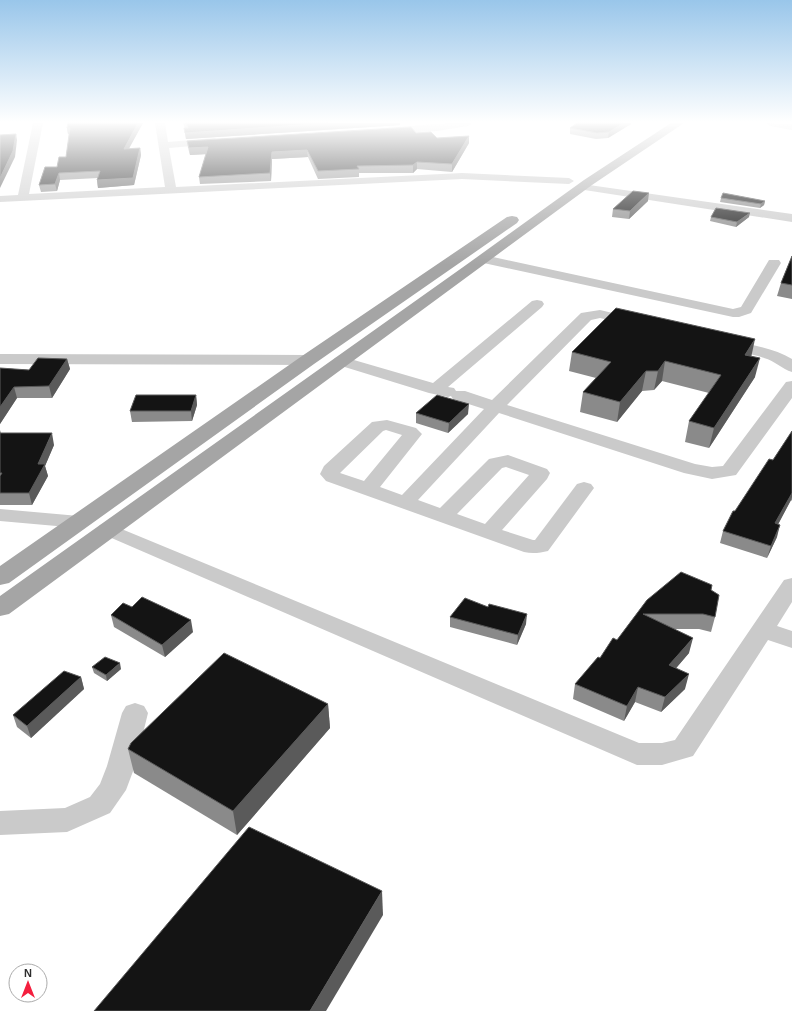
<svg xmlns="http://www.w3.org/2000/svg" width="792" height="1011" viewBox="0 0 792 1011" font-family="Arial,sans-serif">
<rect width="100%" height="100%" fill="#fff"/>
<g fill="none" stroke-linecap="round" stroke-linejoin="round">
<g fill="#cacaca" fill-rule="evenodd">
<polygon points="33,123 43,123 29,194 165,187 155,123 165,123 168,142 215,138 220,141 215,144 169,148 176,187 462,173 569,178 574,181 569,184 462,179 0,202 0,196 18,195"/>
<polygon points="448,123 472,123 468,126 437,131 387,134 382,131 387,128"/>
<polygon points="766,123 792,124 792,130 770,126"/>
<polygon points="582,184 792,214 792,222 578,189 576,187 578,185"/>
<polygon points="484,255 733,309 741,307 769,260 779,260 781,263 751,313 739,317 733,317 479,262 477,259 479,256"/>
<path d="M537 300 542 301 544 304 542 307 448 387 454 388 456 391H465L492 400 581 313 600 310 638 319 640 322 638 325 633 326 600 318 591 320 507 405 695 464 712 467 723 466 786 382 792 381V398L736 475 712 479 684 473 499 413 418 500 440 508 489 459 508 455 547 469 550 473 547 479 502 530 533 540H535L577 484 584 482 591 484 594 488 548 551C540 553 532 554 524 552L326 481 320 474 324 466 372 422 387 420 416 428 422 434 380 487 402 495 484 409 453 399 451 396 448 397 429 393 335 364 333 361 335 358 341 356 347 358 433 383 532 301ZM386 430 402 435 364 481 340 473 383 431ZM506 467 529 475 485 524 457 514 502 468Z"/>
<path d="M727 340C749 345 773 347 792 359V372C782 369 775 361 764 358 751 353 736 352 722 348L719 345 722 342Z"/>
<polygon points="0,354 308,355 314,357 316,360 314,363 308,365 0,364"/>
<polygon points="0,509 79,516 86,518 89,522 86,526 79,528 0,521"/>
<polygon points="107,523 639,743 662,743 675,740 784,580 792,578 792,602 777,626 792,631 792,648 768,640 693,756 662,765 637,765 100,533 97,529 100,525"/>
<polygon points="135,703 144,706 148,713 135,766 126,790 110,813 67,832 0,835 0,811 65,808 90,797 100,784 107,766 122,713 126,706"/>
</g>
<g fill="#a5a5a5" fill-rule="evenodd">
<polygon points="671,123 684,123 592,185 9,614 0,616 0,596 466,265 584,180"/>
<polygon points="512,216 517,217 519,220 517,223 314,364 9,583 0,585 0,566 302,356 507,217"/>
</g>
</g>
<g fill="#8a8a8a">
<polygon points="68,123 143,123 128,149 140,148 141,155 134,185 98,188 97,180 98,178 60,180 57,191 41,192 39,185 57,167 66,157 69,134 68,134 67,128"/>
<polygon points="183,123 400,123 400,125 186,139 184,128 185,128"/>
<polygon points="631,124 608,138 596,139 570,134 570,128"/>
<polygon points="416,133 437,138 469,136 469,143 452,172 417,169 413,173 359,173 359,177 318,179 308,157 272,159 271,181 200,184 199,177 206,154 190,155 188,148 187,141"/>
<polygon points="721,198 765,201 764,205 760,208 720,202"/>
<polygon points="648,201 629,219 612,217 613,209"/>
<polygon points="711,217 749,217 736,227 710,221"/>
<polygon points="792,256 792,299 777,296 781,283"/>
<polygon points="572,352 751,356 755,377 709,448 685,442 689,421 709,393 662,381 654,390 642,391 617,422 580,412 583,392 596,378 569,371"/>
<polygon points="67,359 70,369 52,398 17,398 0,424 0,367 0,368 29,370"/>
<polygon points="196,395 197,405 192,421 132,422 130,411"/>
<polygon points="416,413 468,414 448,433 416,423"/>
<polygon points="0,430 1,433 54,445 45,466 48,476 32,505 0,505"/>
<polygon points="792,431 792,501 791,500 778,524 777,537 767,558 720,543 723,531 735,511 773,460"/>
<polygon points="711,590 715,617 711,632 699,629 674,629 689,653 676,668 685,689 661,712 635,702 624,721 573,699 575,684 617,640 647,600"/>
<polygon points="132,607 193,632 165,657 114,627 111,615"/>
<polygon points="450,617 526,624 517,645 450,627"/>
<polygon points="92,667 121,669 107,681 94,673"/>
<polygon points="81,677 84,689 31,738 17,727 13,715"/>
<polygon points="328,704 330,728 237,835 134,773 128,749"/>
</g>
<g fill="#5a5a5a">
<polygon points="138,123 143,123 125,156 124,149"/>
<polygon points="328,123 400,123 400,125 186,139 185,133"/>
<polygon points="624,123 631,123 631,124 608,138 609,132"/>
<polygon points="67,128 70,128 71,134 68,134"/>
<polygon points="16,134 17,140 15,157 0,188 0,178"/>
<polygon points="469,136 469,143 452,172 452,164"/>
<polygon points="208,147 209,154 190,155 189,148"/>
<polygon points="140,148 141,155 134,185 98,188 97,180"/>
<polygon points="307,150 308,157 272,159 271,181 270,173 272,152"/>
<polygon points="417,162 417,169 413,173 413,165"/>
<polygon points="59,173 60,180 57,191 55,184"/>
<polygon points="649,193 648,201 629,219 630,211"/>
<polygon points="765,201 764,205 760,208 761,204"/>
<polygon points="750,213 749,217 736,227 737,222"/>
<polygon points="755,339 751,358 745,355"/>
<polygon points="760,358 755,377 709,448 714,428"/>
<polygon points="67,359 70,369 52,398 49,386"/>
<polygon points="665,361 662,381 654,390 658,371"/>
<polygon points="646,371 642,391 617,422 620,402"/>
<polygon points="14,387 17,398 0,424 0,407"/>
<polygon points="196,395 197,405 192,421 191,411"/>
<polygon points="469,404 468,414 448,433 449,423"/>
<polygon points="52,433 54,445 45,466 48,476 32,505 29,493 38,464"/>
<polygon points="792,493 792,497 791,500 772,536 775,523"/>
<polygon points="780,525 777,537 767,558 771,546"/>
<polygon points="527,614 526,624 517,645 518,635"/>
<polygon points="191,620 193,632 165,657 162,645"/>
<polygon points="693,638 689,653 666,680 669,665"/>
<polygon points="120,663 121,669 107,681 106,675"/>
<polygon points="689,674 685,689 661,712 665,697"/>
<polygon points="81,677 84,689 31,738 27,726"/>
<polygon points="638,687 635,702 624,721 627,706"/>
<polygon points="328,704 330,728 237,835 233,811"/>
<polygon points="382,891 383,915 326,1011 310,1011"/>
</g>
<g fill="#141414" stroke="#5a5a5a">
<polygon points="68,123 138,123 124,149 140,148 133,178 97,180 100,171 59,173 55,184 39,185 45,167 57,167 59,157 66,157 70,128 67,128"/>
<polygon points="186,123 328,123 185,133 184,128 188,128"/>
<polygon points="577,123 624,123 609,132 597,133 570,128"/>
<polygon points="411,127 416,133 431,132 437,138 469,136 452,164 417,162 413,165 357,166 359,169 318,171 307,150 272,152 270,173 199,177 208,147 189,148 187,141"/>
<polygon points="16,134 13,151 0,178 0,135"/>
<polygon points="633,191 649,193 630,211 613,209"/>
<polygon points="723,193 765,201 761,204 721,198"/>
<polygon points="716,208 750,213 737,222 711,217"/>
<polygon points="792,256 792,285 781,283"/>
<polygon points="616,308 755,339 745,355 760,358 714,428 689,421 721,375 665,361 658,371 646,371 620,402 583,392 611,362 572,352"/>
<polygon points="38,358 67,359 49,386 14,387 0,407 0,368 29,370"/>
<polygon points="136,395 196,395 191,411 130,411"/>
<polygon points="437,395 469,404 449,423 416,413"/>
<polygon points="792,431 792,493 775,523 780,525 771,546 723,531 733,511 735,511 769,459 773,460"/>
<polygon points="0,433 52,433 38,464 45,464 29,493 0,493 0,476 2,473 0,473"/>
<polygon points="681,572 712,585 711,590 719,595 715,617 703,614 643,614 693,638 669,665 689,674 665,697 638,687 627,706 575,684 598,657 600,658 613,638 617,640 647,600"/>
<polygon points="142,597 191,620 162,645 111,615 123,603 132,607"/>
<polygon points="465,598 488,607 489,604 527,614 518,635 450,617"/>
<polygon points="224,653 328,704 233,811 128,749 131,743"/>
<polygon points="105,657 120,663 106,675 92,667"/>
<polygon points="64,671 81,677 27,726 13,715"/>
<polygon points="249,827 382,891 310,1011 94,1011"/>
</g>
<linearGradient id="sky" x2="0" y2="1"><stop stop-color="#99c6ea"/><stop offset="0.46" stop-color="#fff"/><stop offset="1" stop-color="#fff" stop-opacity="0"/></linearGradient>
<rect width="792" height="265" fill="url(#sky)"/>
<g transform="translate(28 983)"><circle r="19" fill="#ffffff" stroke="#ababab"/>
<path d="M0-3L7 15L0 10L-7 15Z" fill="#f41f3e"/>
<text y="-6" font-size="11" font-weight="bold" text-anchor="middle" fill="#2d2d2d">N</text>
</g>
</svg>
